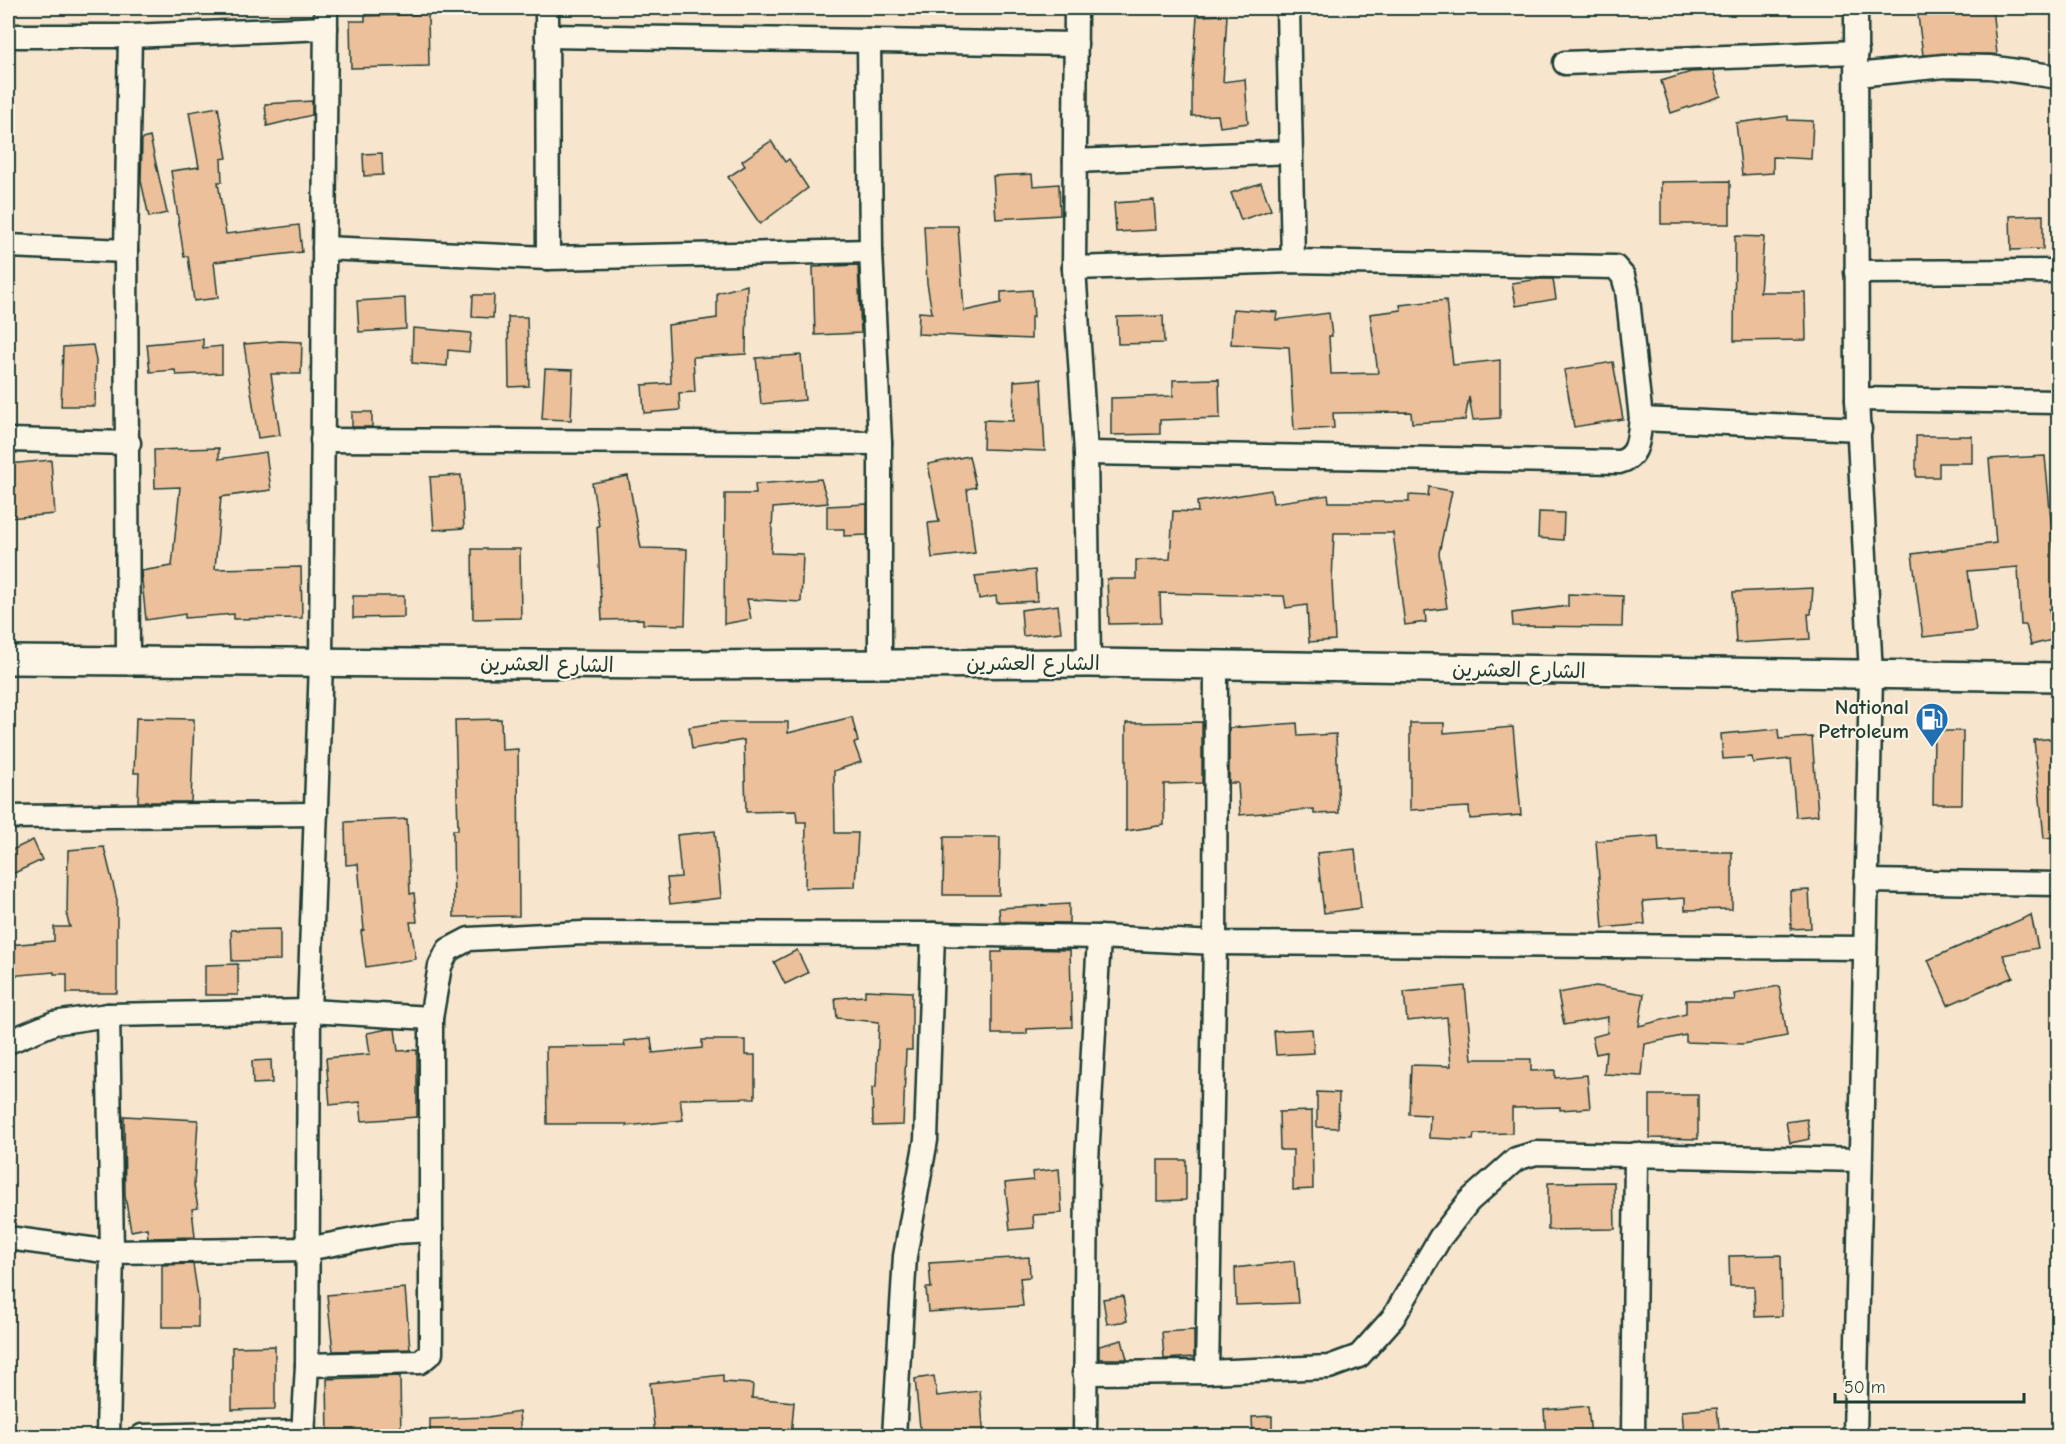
<svg xmlns="http://www.w3.org/2000/svg" width="2066" height="1444" viewBox="0 0 2066 1444" font-family="'Comic Neue','Playpen Sans Arabic',sans-serif">
<rect width="100%" height="100%" fill="#f7e5ce"/>
<filter id="ink" filterUnits="userSpaceOnUse"><feTurbulence type="fractalNoise" baseFrequency=".0167" numOctaves="2"/><feDisplacementMap in="SourceGraphic" scale="12" xChannelSelector="R" yChannelSelector="G"/><feConvolveMatrix kernelMatrix="1 2 1 2 8 2 1 2 1" color-interpolation-filters="sRGB"/></filter>
<g filter="url(#ink)">
<g fill="#ebc09a" stroke="#1f3d34" stroke-width="1.5">
<polygon points="1917,8 1992,8 1997,54 1923,55"/>
<polygon points="428,14 429,66 351,68 350,21 365,21 365,16"/>
<polygon points="1227,15 1223,82 1245,79 1248,123 1220,127 1218,115 1192,116 1192,84 1197,16"/>
<polygon points="1713,71 1721,96 1671,113 1661,81 1691,72"/>
<polygon points="312,101 312,115 267,126 265,104"/>
<polygon points="218,107 227,158 221,159 222,182 218,182 226,234 299,225 302,252 214,262 218,298 194,301 188,256 184,257 171,171 199,167 189,112"/>
<polygon points="1788,116 1788,120 1813,121 1811,159 1773,157 1773,173 1742,175 1736,123"/>
<polygon points="150,137 167,213 149,217 141,181 142,139"/>
<polygon points="771,141 785,162 789,159 808,188 760,224 728,177 745,166 742,161"/>
<polygon points="382,153 383,175 364,176 363,154"/>
<polygon points="1032,174 1033,186 1059,184 1060,215 996,219 993,176"/>
<polygon points="1730,181 1730,224 1661,224 1661,182"/>
<polygon points="1261,183 1271,210 1241,220 1231,193"/>
<polygon points="1154,200 1156,230 1116,232 1114,203"/>
<polygon points="2043,215 2043,249 2011,250 2010,216"/>
<polygon points="924,226 958,226 964,311 1001,303 1001,292 1032,290 1034,317 1031,317 1031,339 918,334 919,312 932,313 927,283"/>
<polygon points="1735,236 1764,237 1760,292 1805,292 1806,340 1734,341"/>
<polygon points="858,265 861,333 815,335 813,267"/>
<polygon points="1540,279 1553,279 1556,299 1516,306 1512,283"/>
<polygon points="747,285 746,354 693,357 695,392 679,393 680,410 644,413 642,385 671,383 668,325 717,318 717,293"/>
<polygon points="473,295 494,295 493,318 472,317"/>
<polygon points="405,298 406,329 359,332 357,301"/>
<polygon points="1446,300 1453,365 1500,360 1500,418 1473,420 1469,397 1465,420 1412,423 1411,412 1333,413 1334,428 1294,430 1289,347 1231,344 1233,309 1277,312 1276,320 1329,313 1332,336 1329,336 1331,374 1378,373 1370,314 1401,310 1400,305"/>
<polygon points="1163,316 1164,343 1118,344 1117,317"/>
<polygon points="508,317 527,317 529,386 509,387"/>
<polygon points="413,328 471,333 469,352 448,350 447,366 412,363"/>
<polygon points="203,339 203,348 222,346 222,373 176,375 175,370 150,372 147,344"/>
<polygon points="280,341 302,342 301,374 271,374 280,435 258,438 244,344"/>
<polygon points="93,345 96,361 95,406 61,406 63,347"/>
<polygon points="801,355 805,400 761,404 756,358"/>
<polygon points="1613,362 1623,419 1574,427 1564,370"/>
<polygon points="545,369 573,370 571,420 542,419"/>
<polygon points="1041,379 1045,451 983,449 984,420 1013,421 1014,381"/>
<polygon points="1219,379 1220,418 1160,420 1160,434 1111,435 1111,398 1173,396 1173,380"/>
<rect x="352" y="412" width="20" height="15"/>
<polygon points="1916,436 1972,436 1972,463 1939,463 1939,477 1916,477"/>
<polygon points="219,448 219,459 266,452 271,490 221,497 215,569 301,567 302,618 234,619 234,614 185,618 185,614 146,620 141,571 172,566 180,487 155,488 154,450"/>
<polygon points="969,456 976,487 967,489 975,553 932,558 928,523 939,522 928,464"/>
<polygon points="2045,456 2054,552 2058,552 2058,609 2049,609 2056,639 2031,645 2026,625 2021,625 2018,567 1968,571 1976,631 1923,637 1912,554 1996,543 1989,459"/>
<polygon points="51,460 55,514 8,518 8,464"/>
<polygon points="461,475 464,528 434,530 430,477"/>
<polygon points="628,476 641,548 687,549 685,625 643,624 643,619 602,620 597,526 599,526 592,483"/>
<polygon points="821,479 828,503 773,508 771,553 803,554 801,602 747,599 751,619 724,624 725,494 756,494 755,484"/>
<polygon points="1429,487 1452,491 1439,553 1447,608 1425,611 1426,622 1405,625 1393,533 1334,533 1332,581 1335,640 1309,642 1307,605 1286,608 1284,596 1160,593 1161,623 1109,624 1107,579 1136,579 1136,560 1170,559 1173,511 1198,512 1197,502 1271,490 1273,503 1328,495 1329,502 1409,502 1409,495 1428,496"/>
<polygon points="867,504 867,535 844,536 844,529 827,529 827,506"/>
<polygon points="1539,512 1564,513 1563,540 1538,538"/>
<polygon points="472,549 520,549 521,618 473,619"/>
<polygon points="1035,570 1037,601 997,603 996,596 979,599 975,576"/>
<polygon points="1813,588 1811,614 1808,614 1810,639 1736,643 1733,592"/>
<polygon points="1568,594 1623,596 1622,627 1513,626 1512,613 1568,606"/>
<polygon points="353,596 404,596 404,617 353,618"/>
<polygon points="1058,605 1061,632 1023,636 1021,610"/>
<polygon points="852,717 858,742 854,743 861,762 834,771 835,833 858,833 855,887 805,888 806,822 797,822 796,811 746,812 744,740 692,749 689,727 720,722 788,722 788,733"/>
<polygon points="136,718 194,719 191,802 138,802 139,773 134,773"/>
<polygon points="501,719 502,750 518,749 519,916 454,917 453,830 458,830 455,720"/>
<polygon points="1202,722 1202,783 1164,784 1164,825 1126,831 1126,723"/>
<polygon points="1297,723 1298,736 1336,734 1339,813 1314,814 1314,809 1240,815 1238,783 1229,783 1229,728"/>
<polygon points="1410,723 1444,723 1444,733 1513,727 1521,815 1470,819 1469,807 1410,810"/>
<polygon points="1778,729 1779,739 1812,737 1818,815 1796,817 1791,759 1753,763 1752,757 1723,759 1721,734"/>
<polygon points="1934,731 1963,731 1962,804 1933,804"/>
<polygon points="2058,738 2058,837 2044,838 2034,740"/>
<polygon points="407,819 410,894 414,893 417,922 410,922 416,959 366,967 361,931 364,930 358,864 346,865 345,822"/>
<polygon points="715,831 721,898 670,904 667,878 681,877 677,835"/>
<polygon points="1658,836 1659,852 1732,852 1732,909 1685,910 1685,898 1643,901 1645,924 1603,928 1596,841"/>
<polygon points="944,837 1000,837 999,895 943,895"/>
<polygon points="33,840 42,860 8,876 8,852"/>
<polygon points="104,847 117,900 117,993 67,993 67,974 54,974 54,972 8,976 8,945 54,941 54,927 70,927 67,917 68,850"/>
<polygon points="1355,849 1361,908 1324,913 1317,853"/>
<polygon points="1809,890 1811,928 1791,929 1790,891"/>
<polygon points="1069,904 1069,923 1000,922 999,908"/>
<polygon points="2031,915 2038,948 2003,955 2013,977 1948,1005 1928,960"/>
<polygon points="280,929 280,960 232,961 231,930"/>
<polygon points="1002,949 1070,950 1072,1027 1027,1029 1027,1034 992,1034 992,952 1002,952"/>
<polygon points="797,950 808,973 785,984 774,962"/>
<polygon points="238,964 238,995 205,995 205,965"/>
<polygon points="1465,986 1472,1059 1531,1059 1531,1071 1555,1070 1555,1078 1587,1075 1590,1108 1560,1110 1560,1107 1512,1108 1512,1133 1474,1134 1473,1140 1429,1138 1430,1115 1409,1114 1411,1065 1451,1066 1447,1017 1407,1021 1404,992"/>
<polygon points="1596,986 1644,994 1639,1026 1686,1014 1686,1000 1735,1000 1734,994 1779,986 1787,1036 1743,1044 1686,1042 1686,1035 1645,1044 1642,1076 1604,1074 1606,1052 1596,1054 1592,1037 1607,1033 1608,1017 1564,1025 1558,993"/>
<polygon points="865,990 912,992 912,1050 906,1050 903,1125 873,1126 872,1088 876,1087 879,1022 837,1018 835,998 865,996"/>
<polygon points="388,1029 395,1029 398,1051 417,1050 417,1117 362,1121 360,1102 330,1105 326,1058 370,1054 367,1033"/>
<polygon points="1312,1029 1314,1053 1276,1055 1274,1031"/>
<polygon points="651,1038 653,1053 702,1048 702,1040 745,1040 745,1055 755,1055 755,1098 680,1099 683,1120 627,1126 627,1124 547,1124 546,1047 625,1046 624,1041"/>
<polygon points="271,1060 272,1083 253,1084 252,1061"/>
<polygon points="1317,1092 1339,1093 1338,1128 1317,1127"/>
<polygon points="1650,1095 1698,1095 1698,1139 1650,1138"/>
<polygon points="1312,1111 1313,1189 1293,1190 1293,1150 1280,1150 1279,1112"/>
<polygon points="124,1116 198,1120 194,1185 198,1208 192,1209 195,1237 148,1238 147,1228 131,1231 125,1196"/>
<polygon points="1807,1119 1810,1139 1790,1143 1786,1122"/>
<polygon points="1158,1160 1186,1160 1186,1200 1158,1201"/>
<polygon points="1059,1169 1062,1213 1033,1215 1034,1228 1010,1230 1005,1183 1033,1180 1032,1172"/>
<polygon points="1614,1182 1615,1229 1548,1230 1548,1183"/>
<polygon points="1781,1255 1782,1316 1755,1317 1754,1286 1730,1286 1729,1256"/>
<polygon points="1029,1257 1030,1277 1020,1278 1023,1306 928,1312 926,1288 931,1288 929,1263"/>
<polygon points="1294,1261 1298,1303 1236,1305 1235,1268"/>
<polygon points="193,1264 198,1297 198,1327 162,1327 162,1265"/>
<polygon points="405,1288 410,1349 333,1351 327,1295"/>
<polygon points="1123,1296 1127,1321 1107,1324 1103,1299"/>
<polygon points="1194,1330 1194,1357 1164,1359 1162,1332"/>
<polygon points="1122,1340 1127,1359 1099,1359 1099,1346"/>
<polygon points="275,1346 275,1409 232,1410 232,1347"/>
<polygon points="723,1375 723,1382 753,1384 752,1398 794,1402 791,1437 655,1437 650,1383"/>
<polygon points="400,1376 401,1437 328,1437 327,1379"/>
<polygon points="934,1376 937,1396 980,1391 984,1437 921,1437 915,1379"/>
<polygon points="1588,1406 1591,1437 1546,1437 1544,1410"/>
<polygon points="1717,1408 1720,1437 1684,1437 1682,1411"/>
<polygon points="519,1412 521,1437 430,1437 430,1419 488,1417"/>
<polygon points="1272,1416 1272,1437 1253,1437 1252,1417"/>
</g>
<g fill="none" stroke-linecap="round" stroke-linejoin="round">
<defs>
<g id="minor">
<polyline points="547,8 548,258"/>
<polyline points="1076,8 1074,268 1086,453 1089,663"/>
<polyline points="1288,8 1293,261"/>
<polyline points="8,36 130,36 326,28"/>
<polyline points="547,36 1076,44"/>
<polyline points="869,41 871,251 880,443 880,663"/>
<polyline points="1565,63 1857,52"/>
<polyline points="1857,75 1944,66 1990,67 2058,77"/>
<polyline points="1075,161 1291,152"/>
<polyline points="8,246 126,251"/>
<polyline points="324,248 548,258 871,251"/>
<polyline points="1074,268 1293,261 1615,267 1623,276 1627,290 1641,419"/>
<polyline points="1856,272 2058,271"/>
<polyline points="1857,399 2058,402"/>
<polyline points="8,440 129,443"/>
<polyline points="322,440 880,443"/>
<path d="M1086 453 1619 462C1640 457 1638 437 1641 419L1860 429"/>
<polyline points="128,661 126,251 130,36"/>
<polyline points="8,817 316,814"/>
<polyline points="1866,881 2058,884"/>
<polyline points="108,1015 112,1252 108,1436"/>
<polyline points="8,1042 54,1023 108,1015 309,1011 431,1018"/>
<polyline points="8,1238 112,1252 307,1249 397,1232 431,1230"/>
<polyline points="307,1365 420,1362 431,1353 431,1018 440,966 448,950 469,939 583,933 933,934 1099,937 1215,943 1865,948"/>
<polyline points="1207,1372 1215,943 1216,665"/>
<polyline points="1084,1373 1207,1372 1329,1367 1359,1356 1393,1318 1440,1238 1469,1201 1516,1159 1536,1153 1860,1160"/>
<polyline points="142,1436 304,1432"/>
<polyline points="303,1436 307,1365 309,1011 321,662 326,8"/>
<polyline points="894,1436 905,1256 926,1140 933,934"/>
<polyline points="1085,1436 1087,1161 1099,937"/>
<polyline points="1633,1436 1636,1154"/>
<polyline points="1855,1436 1871,675 1857,399 1856,8"/>
</g>
<polyline id="tertiary" points="8,660 678,665 1089,663 2058,677"/>
</defs>
<use href="#minor" stroke="#1f3d34" stroke-width="27"/>
<use href="#tertiary" stroke="#1f3d34" stroke-width="32"/>
<use href="#minor" stroke="#fcf5e5" stroke-width="22"/>
<use href="#tertiary" stroke="#fcf5e5" stroke-width="27"/>
</g>
</g>
<defs>
<symbol id="fuel-pin" viewBox="-11 -11 22 30"><path d="M0 17L-7.5 6A9.5 9.5 0 1 1 7.5 6Z" fill="#1f6fb2" stroke="#fcf5e5"/><path d="M-5.5-6h7V0h2V4h1.3V-2.5L3-4.5l.8-.8L6-3V5H2.5V1h-1V6h-7ZM-4.2-4.7v3.2H.2V-4.7Z" fill="#fff"/></symbol>
</defs>
<g fill-rule="evenodd">
<use href="#fuel-pin" x="1913" y="700" width="38" height="52"/>
</g>
<g text-anchor="middle" stroke-width="4.5" stroke-linejoin="round" paint-order="stroke">
<g font-size="21" fill="#1f3d34" stroke="#fcf5e5">
<text x="1033" y="670">الشارع العشرين</text>
<text transform="translate(547 664) rotate(1)" y="7">الشارع العشرين</text>
<text transform="translate(1519 670) rotate(1)" y="7">الشارع العشرين</text>
</g>
<g font-size="21" font-weight="bold" fill="#1f3d34" stroke="#fcf5e5" text-anchor="end">
<text x="1909" y="714">National<tspan x="1909" dy="24">Petroleum</tspan></text>
</g>
</g>
<rect width="2066" height="1444" fill="none" stroke="#fcf5e5" stroke-width="30"/>
<rect x="15" y="15" width="2036" height="1414" fill="none" stroke="#1f3d34" stroke-width="2" filter="url(#ink)"/>
<path d="M1835 1393v9h189v-9" fill="none" stroke="#1f3d34" stroke-width="3"/>
<text x="1844" y="1393" font-size="18" fill="#1f3d34" stroke="#fcf5e5" stroke-width="4.5" paint-order="stroke">50 m</text>
</svg>
